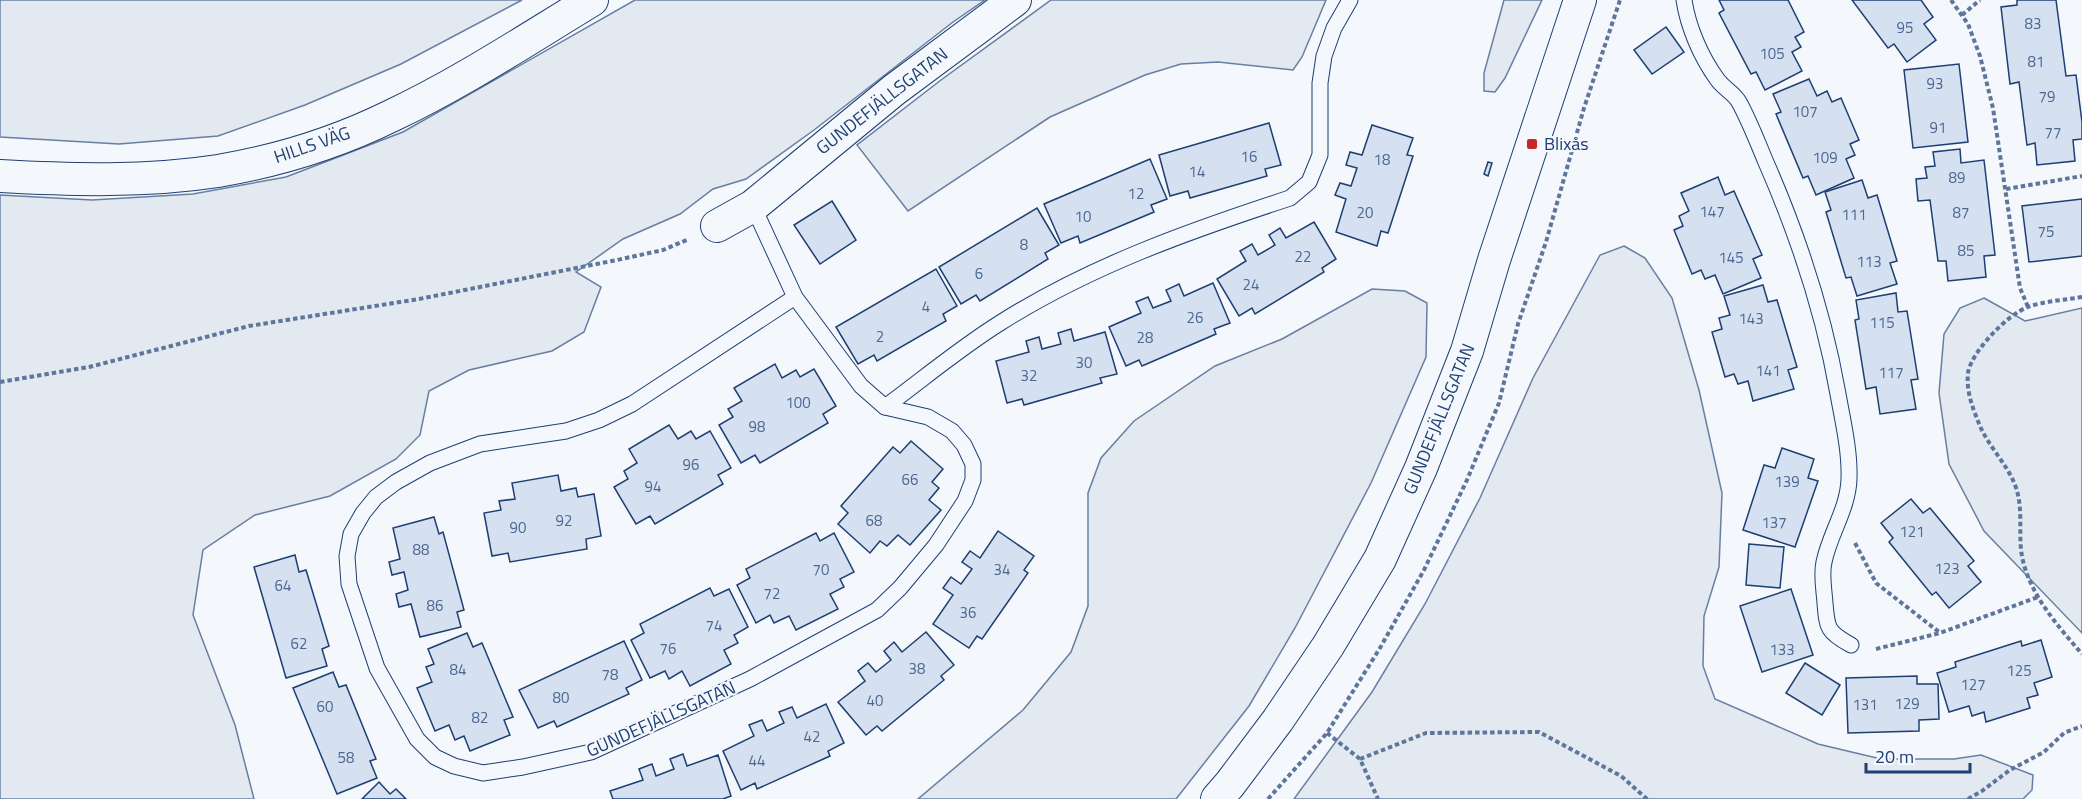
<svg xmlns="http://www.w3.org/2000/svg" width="2082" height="799" viewBox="0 0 2082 799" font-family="'Titillium Web',sans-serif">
<rect width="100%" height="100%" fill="#f4f7fb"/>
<g fill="#e3e9f0" stroke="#687fa3" stroke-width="1.5">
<polygon points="0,0 522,0 401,64 305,105 218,136 119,144 0,137"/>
<polygon points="635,0 985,0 953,22 814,130 746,179 713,189 680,214 623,239 576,272 601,287 584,332 552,351 469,370 429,391 420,435 396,459 330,496 255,515 203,550 193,615 235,725 254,799 0,799 0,195 92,200 193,194 286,177 403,132"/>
<polygon points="1051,0 1326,0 1302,57 1293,70 1218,62 1181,64 1145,75 1050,117 908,211 857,145 941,80"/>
<polygon points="1504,0 1542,0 1505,78 1495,92 1484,91 1484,73"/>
<polygon points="1624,246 1645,258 1672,298 1699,390 1722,493 1719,567 1704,616 1703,666 1715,699 1818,744 1881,759 1954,759 1981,755 2033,775 2032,790 2023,799 1294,799 1372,692 1425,604 1480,498 1533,378 1600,255"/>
<polygon points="1372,289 1405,291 1427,303 1426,357 1371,483 1295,628 1249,706 1176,799 918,799 1023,710 1071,652 1088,606 1088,493 1101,458 1134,421 1215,366 1282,339"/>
<polygon points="1984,298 2025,321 2082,308 2082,633 1984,531 1949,464 1939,393 1944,334 1960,308"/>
</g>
<g fill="#d5e0f0" stroke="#1d3f73" stroke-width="1.5">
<polygon points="1719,0 1788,0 1804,32 1795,37 1801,47 1792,52 1802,71 1765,90 1756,72 1751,74 1719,13 1724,10"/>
<polygon points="1852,0 1921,0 1933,17 1924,24 1936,40 1907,62 1894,44 1888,48"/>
<polygon points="2017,0 2056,0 2066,76 2076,75 2082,122 2082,139 2073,140 2075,161 2037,165 2035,143 2027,145 2019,82 2010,84 2001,7 2017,5"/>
<polygon points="1666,27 1684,52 1652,74 1634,50"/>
<polygon points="1959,64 1968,142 1913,148 1904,70"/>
<polygon points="1809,79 1817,96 1827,91 1832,102 1841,98 1859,140 1850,144 1855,155 1846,159 1854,178 1816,195 1808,176 1803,178 1776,114 1781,112 1773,94"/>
<polygon points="1269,123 1281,165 1265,169 1267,176 1190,198 1188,191 1170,196 1159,155"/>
<polygon points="1372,125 1413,138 1407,155 1413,156 1388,233 1381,231 1377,246 1336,232 1346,199 1335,195 1340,183 1351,186 1357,168 1346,165 1350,152 1362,155"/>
<polygon points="1960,149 1961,163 1984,160 1995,255 1984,256 1986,277 1948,281 1946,261 1938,261 1930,200 1918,201 1916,179 1927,178 1925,167 1935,166 1933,152"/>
<polygon points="1150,159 1167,199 1151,205 1154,212 1080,243 1078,236 1061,243 1044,204"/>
<polygon points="1488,162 1492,163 1488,176 1484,174"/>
<polygon points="1718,177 1725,195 1734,191 1762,255 1753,259 1761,278 1723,294 1715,275 1705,279 1701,270 1692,274 1674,230 1683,226 1679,216 1689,211 1681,193"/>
<polygon points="1862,180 1868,198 1877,195 1897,261 1890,263 1897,284 1857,296 1851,277 1846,278 1826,212 1831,210 1825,192"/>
<polygon points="2082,199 2082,256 2029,262 2022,206"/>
<polygon points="832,201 856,240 820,264 794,225"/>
<polygon points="1037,208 1059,245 1045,253 1048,259 980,301 976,295 961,304 939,267"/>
<polygon points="1314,222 1336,259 1322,268 1324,272 1255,314 1252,308 1239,316 1217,279 1246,261 1240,251 1252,244 1258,255 1275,245 1269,235 1280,228 1286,238"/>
<polygon points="936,269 957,306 943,314 946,321 877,361 874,355 858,364 836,327"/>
<polygon points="1213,283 1230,323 1214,329 1216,334 1142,366 1139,360 1126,366 1109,327 1141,313 1136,302 1148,297 1153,308 1171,301 1166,290 1179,284 1184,296"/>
<polygon points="1763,285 1768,302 1777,300 1797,367 1788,370 1794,389 1753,401 1748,381 1738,384 1734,374 1725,377 1712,332 1722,329 1719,318 1730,315 1724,296"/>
<polygon points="1896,293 1898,312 1907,311 1918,379 1911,380 1916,409 1880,414 1876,387 1866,389 1855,320 1859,319 1856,300"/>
<polygon points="1071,329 1074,341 1105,332 1117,374 1100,378 1102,383 1024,405 1022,399 1007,403 996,361 1029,352 1026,341 1039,337 1042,349 1061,344 1058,333"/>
<polygon points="775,364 782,378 796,370 800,377 814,369 836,406 823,414 828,423 760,463 755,455 741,463 719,425 733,417 728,409 742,401 734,388"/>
<polygon points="669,425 678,439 691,431 696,439 710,431 731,468 718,475 723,484 655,524 650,516 636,524 614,487 628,479 624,471 637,463 629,449"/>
<polygon points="911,441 943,469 932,482 939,488 929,500 941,510 910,545 898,535 887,546 880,541 870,553 838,524 848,513 841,506 893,447 900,453"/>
<polygon points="1782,448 1814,459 1808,478 1818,481 1795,547 1743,530 1764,465 1775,468"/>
<polygon points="558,475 561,491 576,488 578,497 594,494 601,536 586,539 587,549 510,562 508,553 492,556 484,513 501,510 499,501 515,499 512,483"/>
<polygon points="1911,499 1923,513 1930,508 1974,561 1968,566 1981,582 1949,608 1936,592 1932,595 1889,542 1893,538 1881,523"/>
<polygon points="434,517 439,534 443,532 464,610 457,612 461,627 420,637 411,604 399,607 396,594 408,590 404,572 392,575 389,562 400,559 393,528"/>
<polygon points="998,531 1034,556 1024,570 1028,573 982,639 977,636 969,648 933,624 953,595 943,588 951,577 961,584 972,569 962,562 970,551 980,558"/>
<polygon points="816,533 820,541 834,533 854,572 840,579 844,587 830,594 838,609 796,630 789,616 774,623 770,615 756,623 737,585 750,578 746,569"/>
<polygon points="1749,544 1784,547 1780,588 1746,585"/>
<polygon points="295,555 299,572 306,570 329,646 322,649 327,666 286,678 254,567"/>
<polygon points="710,588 714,596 729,589 748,627 734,635 738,643 724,650 731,664 690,686 682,671 669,679 665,671 650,678 631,640 644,633 640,624"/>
<polygon points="1791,589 1813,655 1762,672 1740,606"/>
<polygon points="926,632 954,665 941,676 944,680 882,731 877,726 866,735 838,702 865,681 858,671 868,663 876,672 891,660 884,651 894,642 902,652"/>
<polygon points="467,633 473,647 482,643 513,717 504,720 510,735 470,751 464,736 455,740 449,725 435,731 417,688 432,682 426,667 434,664 428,649"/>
<polygon points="2041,640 2052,677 2034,683 2038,695 2027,698 2030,708 1986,722 1984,712 1972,716 1969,706 1949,712 1937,673 1956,667 1955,662 2021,641 2022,646"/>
<polygon points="624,641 642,680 626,688 629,694 557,727 554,721 538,728 519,690"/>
<polygon points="1805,663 1840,685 1822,715 1786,693"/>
<polygon points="333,672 339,687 346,685 376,759 370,761 377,778 337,794 293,688"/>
<polygon points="1917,676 1917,684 1938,684 1939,719 1919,720 1919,731 1848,733 1846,678"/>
<polygon points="826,704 844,743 828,751 830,756 757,789 755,783 741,790 723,751 754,736 749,725 762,720 767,731 784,723 779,712 792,707 797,718"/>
<polygon points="683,754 687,766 718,755 731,796 723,799 613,799 610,791 643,780 639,769 652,764 656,776 674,769 670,759"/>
<polygon points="379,782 390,794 396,789 406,799 362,799"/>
</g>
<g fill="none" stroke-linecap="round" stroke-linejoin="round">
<defs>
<g id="service">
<path d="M1684 0C1688 27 1701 57 1717 79 1723 88 1734 93 1739 102 1749 120 1757 141 1765 160 1798 235 1824 314 1838 394 1843 422 1850 451 1849 479 1848 509 1830 533 1824 562 1821 575 1824 589 1825 603 1827 628 1827 632 1851 645"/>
<polyline points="753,206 795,297 861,386 885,407 928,417 952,431 964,445 973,464 973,480 965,501 936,545 900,588 877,610 750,679 591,752 523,767 483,773 454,766 435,757 417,739 377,668 349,584 347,556 351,534 363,513 376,497 396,482 430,463 480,444 566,431 599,420 632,404 795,297"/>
<path d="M885 407C923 379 960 348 1000 323 1090 266 1189 231 1290 198L1309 182 1320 155V83L1324 56 1334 28 1350 0"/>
</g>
<g id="minor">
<path d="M0 176C72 180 147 182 218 171 277 161 338 142 391 116 461 83 526 40 592 0"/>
<polyline points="717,226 753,206 894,90 1015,0"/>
<polyline points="1217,799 1230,784 1278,720 1328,646 1380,559 1421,468 1467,351 1494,260 1580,0"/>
</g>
</defs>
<use href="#service" stroke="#1d3f73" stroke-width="17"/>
<use href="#minor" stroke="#1d3f73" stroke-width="34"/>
<g stroke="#5e769c" stroke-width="4" stroke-dasharray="4.5 3" stroke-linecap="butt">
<polyline points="1951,0 1968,24 1980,56 1993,108 2020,288 2028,307"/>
<polyline points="1962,15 1980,0"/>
<polyline points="2006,189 2082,176"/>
<path d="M2082 297C2065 300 2044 301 2028 307 2008 314 1971 352 1968 373 1966 392 1973 409 1980 426 1989 447 2007 464 2015 485 2023 505 2019 528 2021 549 2025 589 2056 624 2082 654"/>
<polyline points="0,382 89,367 249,326 419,299 617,260 663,250 689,239"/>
<polyline points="1855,543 1876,583 1939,632"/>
<polyline points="1876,649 1940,633 2038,597"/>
<polyline points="1327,733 1360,759 1378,799"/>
<polyline points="1360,759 1426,733 1539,732 1621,776 1647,799"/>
<polyline points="1268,799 1327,733 1380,648 1424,570 1467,480 1499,403 1518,324 1546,242 1584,108 1620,0"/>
<polyline points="1968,799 1982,791 2010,770 2044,752 2064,733 2082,726"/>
</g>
<use href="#service" stroke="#f4f7fb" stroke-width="15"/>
<use href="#minor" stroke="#f4f7fb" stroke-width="32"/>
</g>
<rect fill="#c62828" stroke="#f4f7fb" stroke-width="2" x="1526" y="138" width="12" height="12" rx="3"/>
<g text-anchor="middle" stroke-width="4.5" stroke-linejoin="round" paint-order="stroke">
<g font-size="15" fill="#4b6792">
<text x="2033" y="29">83</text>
<text x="1905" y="33">95</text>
<text x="1772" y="59">105</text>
<text x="2036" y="67">81</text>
<text x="1935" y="89">93</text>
<text x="2047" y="102">79</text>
<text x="1805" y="117">107</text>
<text x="1938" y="133">91</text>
<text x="2053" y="138">77</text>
<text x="1249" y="162">16</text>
<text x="1825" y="163">109</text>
<text x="1382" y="165">18</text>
<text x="1197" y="177">14</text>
<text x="1957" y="183">89</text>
<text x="1136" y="199">12</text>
<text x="1712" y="217">147</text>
<text x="1365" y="218">20</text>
<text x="1961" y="218">87</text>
<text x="1854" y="220">111</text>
<text x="1083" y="222">10</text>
<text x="2046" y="237">75</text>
<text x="1024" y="250">8</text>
<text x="1966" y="256">85</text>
<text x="1303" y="262">22</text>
<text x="1731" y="263">145</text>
<text x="1869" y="267">113</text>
<text x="979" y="279">6</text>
<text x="1251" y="290">24</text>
<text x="926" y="312">4</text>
<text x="1195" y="323">26</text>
<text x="1751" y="324">143</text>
<text x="1882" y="328">115</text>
<text x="880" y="342">2</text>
<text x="1145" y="343">28</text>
<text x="1084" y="368">30</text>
<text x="1768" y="376">141</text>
<text x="1891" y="378">117</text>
<text x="1029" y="381">32</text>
<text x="798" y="408">100</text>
<text x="757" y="432">98</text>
<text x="691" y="470">96</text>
<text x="910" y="485">66</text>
<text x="1787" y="487">139</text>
<text x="653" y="492">94</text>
<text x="564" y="526">92</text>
<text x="874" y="526">68</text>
<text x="1774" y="528">137</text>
<text x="518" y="533">90</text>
<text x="1912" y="537">121</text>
<text x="421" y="555">88</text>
<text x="1947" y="574">123</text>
<text x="821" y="575">70</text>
<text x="1002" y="575">34</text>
<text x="283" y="591">64</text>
<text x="772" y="599">72</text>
<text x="435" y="611">86</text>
<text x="968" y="618">36</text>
<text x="714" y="631">74</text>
<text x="299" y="649">62</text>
<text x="668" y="654">76</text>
<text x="1782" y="655">133</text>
<text x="917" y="674">38</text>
<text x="458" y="675">84</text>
<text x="2019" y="676">125</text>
<text x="610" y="680">78</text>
<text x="1973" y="690">127</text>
<text x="561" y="703">80</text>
<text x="875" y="706">40</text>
<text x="1907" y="709">129</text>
<text x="1865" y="710">131</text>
<text x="325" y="712">60</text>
<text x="480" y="723">82</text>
<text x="812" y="742">42</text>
<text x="346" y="763">58</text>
<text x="757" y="766">44</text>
</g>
<g font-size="18" fill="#1d3f73" stroke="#f4f7fb">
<text transform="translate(882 101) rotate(-38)" y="6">GUNDEFJÄLLSGATAN</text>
<text transform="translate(312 145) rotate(-19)" y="6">HILLS VÄG</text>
<text transform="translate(1439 419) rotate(-68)" y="6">GUNDEFJÄLLSGATAN</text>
<text transform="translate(661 719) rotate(-24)" y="6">GUNDEFJÄLLSGATAN</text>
</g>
<g font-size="18" fill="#1d3f73" stroke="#f4f7fb" text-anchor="start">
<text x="1544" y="150">Blixås</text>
</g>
</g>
<path d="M1866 763v9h104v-9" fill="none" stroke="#1d3f73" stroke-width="3"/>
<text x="1875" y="763" font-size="18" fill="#1d3f73" stroke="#f4f7fb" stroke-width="4.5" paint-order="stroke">20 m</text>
</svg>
